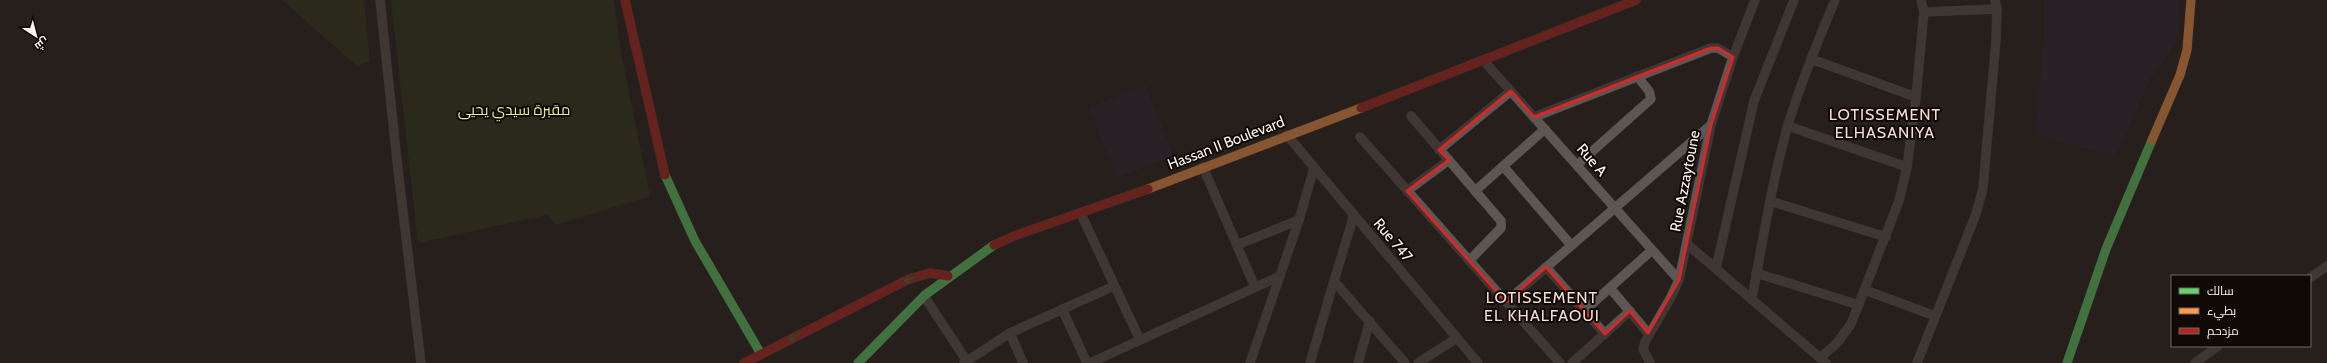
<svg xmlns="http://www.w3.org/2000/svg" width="2327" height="363" viewBox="0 0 2327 363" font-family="Cabin,Cairo,sans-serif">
<rect width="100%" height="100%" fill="#271f1b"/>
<g fill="#2a2532">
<polygon points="2044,0 2180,0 2177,41 2150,79 2116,156 2035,136 2044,35"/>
<polygon points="1146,85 1173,156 1117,178 1089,107"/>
</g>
<g fill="#31361d">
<polygon points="282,0 364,0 370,62 357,66"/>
<polygon points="391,0 614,0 620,47 650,196 556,225 547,215 418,243"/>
</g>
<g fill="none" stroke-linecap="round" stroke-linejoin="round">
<defs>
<g id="street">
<polyline points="380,0 398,170 421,363"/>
<polyline points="1924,12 1997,9"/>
<polyline points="1811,59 1916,97"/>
<polyline points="1483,60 1679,280"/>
<polyline points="1411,116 1501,221 1501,228 1469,261"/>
<polyline points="1534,117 1711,48 1718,48 1733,57"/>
<polyline points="1788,126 1907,167"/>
<polyline points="1287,135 1478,363"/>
<polyline points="1360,137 1560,363"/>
<polyline points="1439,150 1511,91"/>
<polyline points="1578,164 1651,99 1649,91 1637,76"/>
<polyline points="1503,166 1571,245"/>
<polyline points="1203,167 1255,287"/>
<polyline points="1407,191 1449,160"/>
<polyline points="1475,191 1545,129"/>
<polyline points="1770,201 1886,237"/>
<polyline points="1081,214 1140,340"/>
<polyline points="1354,215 1334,281 1405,363"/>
<polyline points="1687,244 1826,363"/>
<polyline points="1237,245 1299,220"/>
<polyline points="1546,267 1605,334"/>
<polyline points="1716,268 1754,101 1794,0"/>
<polyline points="1756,273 1859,305"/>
<polyline points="2310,278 2327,266"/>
<polyline points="1610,288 1648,333"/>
<polyline points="1865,290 1935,316"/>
<polyline points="924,296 968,363"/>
<path d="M1752 298C1763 240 1772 181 1788 125 1801 82 1818 41 1835 0"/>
<polyline points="1506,302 1711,125"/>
<polyline points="1062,309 1087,363"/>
<polyline points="1584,311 1652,250"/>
<polyline points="1010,333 1023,363"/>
<polyline points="1820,358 1837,343 1851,324 1899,201 1907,167 1916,97 1924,12 1921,0"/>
<polyline points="964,363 1010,333 1114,286"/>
<polyline points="1090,363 1280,276"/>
<polyline points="1250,363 1299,220 1314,168"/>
<polyline points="1310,363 1334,281"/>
<polyline points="1358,363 1370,321"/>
<polyline points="1418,363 1457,338"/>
<polyline points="1572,363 1630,311"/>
<polyline points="1650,363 1643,349 1645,342 1671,297 1679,280 1711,125 1733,57 1755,0"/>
<polyline points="1917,363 1976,214 1983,188 1996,40 1997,9 1995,0"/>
<polyline points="2195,363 2218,346"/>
</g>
<g id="fast">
<polyline points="665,175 695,241 761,354"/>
<polyline points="858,363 925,295 994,245"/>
<polyline points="2067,363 2106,249 2152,140"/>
</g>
<g id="slow">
<polyline points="2152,140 2180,75 2187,50 2191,0"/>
<polyline points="1148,189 1361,108"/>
</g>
<g id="jam">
<polyline points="625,0 665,175"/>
<polyline points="1361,108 1636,0"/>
<polyline points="994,245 1014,236 1148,189"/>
<polyline points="744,363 909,279 930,273 948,276"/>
</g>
</defs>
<use href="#street" stroke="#433b38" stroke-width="10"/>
<use href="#fast" stroke="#433b38" stroke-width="10"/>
<use href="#slow" stroke="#433b38" stroke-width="10"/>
<use href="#jam" stroke="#433b38" stroke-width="10"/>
<use href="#street" stroke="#5d5652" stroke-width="9"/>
<use href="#fast" stroke="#63d668" stroke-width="9"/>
<use href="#slow" stroke="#ff974d" stroke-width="9"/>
<use href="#jam" stroke="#b3261e" stroke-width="9"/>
</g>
<defs><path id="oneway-shaft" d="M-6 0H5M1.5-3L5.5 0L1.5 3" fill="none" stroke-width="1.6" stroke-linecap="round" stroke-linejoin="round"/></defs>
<g stroke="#3e7a3c">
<use href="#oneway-shaft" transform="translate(910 279) rotate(157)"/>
<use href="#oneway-shaft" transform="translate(794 337) rotate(153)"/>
</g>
<path d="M0 0H2327V363H0ZM1711 48H1718L1733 57 1711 125 1679 280 1648 333 1630 311 1605 334 1546 267 1506 302 1407 191 1449 160 1439 150 1511 91 1534 117Z" fill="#271f1b" fill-opacity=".55" fill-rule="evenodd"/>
<path fill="none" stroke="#d62828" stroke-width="3" stroke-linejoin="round" d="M1711 48H1718L1733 57 1711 125 1679 280 1648 333 1630 311 1605 334 1546 267 1506 302 1407 191 1449 160 1439 150 1511 91 1534 117Z"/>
<g text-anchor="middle" stroke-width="4" stroke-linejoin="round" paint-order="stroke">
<g font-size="15" fill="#d8ef9e" stroke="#100906">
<text x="514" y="115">مقبرة سيدي يحيى</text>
</g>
<g font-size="15" fill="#fdf2ec" stroke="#100906">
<text transform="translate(1226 143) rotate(-21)" y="5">Hassan II Boulevard</text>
<text transform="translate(1592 160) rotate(49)" y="5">Rue A</text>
<text transform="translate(1685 181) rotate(-79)" y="5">Rue Azzaytoune</text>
<text transform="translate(1393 240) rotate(50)" y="5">Rue 747</text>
</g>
<g font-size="16" letter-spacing="1" fill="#f4ded3" stroke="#100906">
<text x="1885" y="120">LOTISSEMENT<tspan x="1885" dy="18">ELHASANIYA</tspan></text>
<text x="1542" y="303">LOTISSEMENT<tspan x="1542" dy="18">EL KHALFAOUI</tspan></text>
</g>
</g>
<rect x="2171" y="275" width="140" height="72" fill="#100906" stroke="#6f6662"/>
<rect x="2179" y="288" width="20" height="6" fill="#63d668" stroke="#6f6662"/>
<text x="2207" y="295" font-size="12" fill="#fdf2ec">سالك</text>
<rect x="2179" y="308" width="20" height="6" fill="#ff974d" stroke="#6f6662"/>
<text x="2207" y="315" font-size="12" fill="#fdf2ec">بطيء</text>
<rect x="2179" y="328" width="20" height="6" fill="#b3261e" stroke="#6f6662"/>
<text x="2207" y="335" font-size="12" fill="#fdf2ec">مزدحم</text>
<g transform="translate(36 36) rotate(144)" stroke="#100906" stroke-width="3" paint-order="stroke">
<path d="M0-3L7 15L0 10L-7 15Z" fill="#fdf2ec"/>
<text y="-6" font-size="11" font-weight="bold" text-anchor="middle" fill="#fdf2ec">ش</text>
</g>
</svg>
